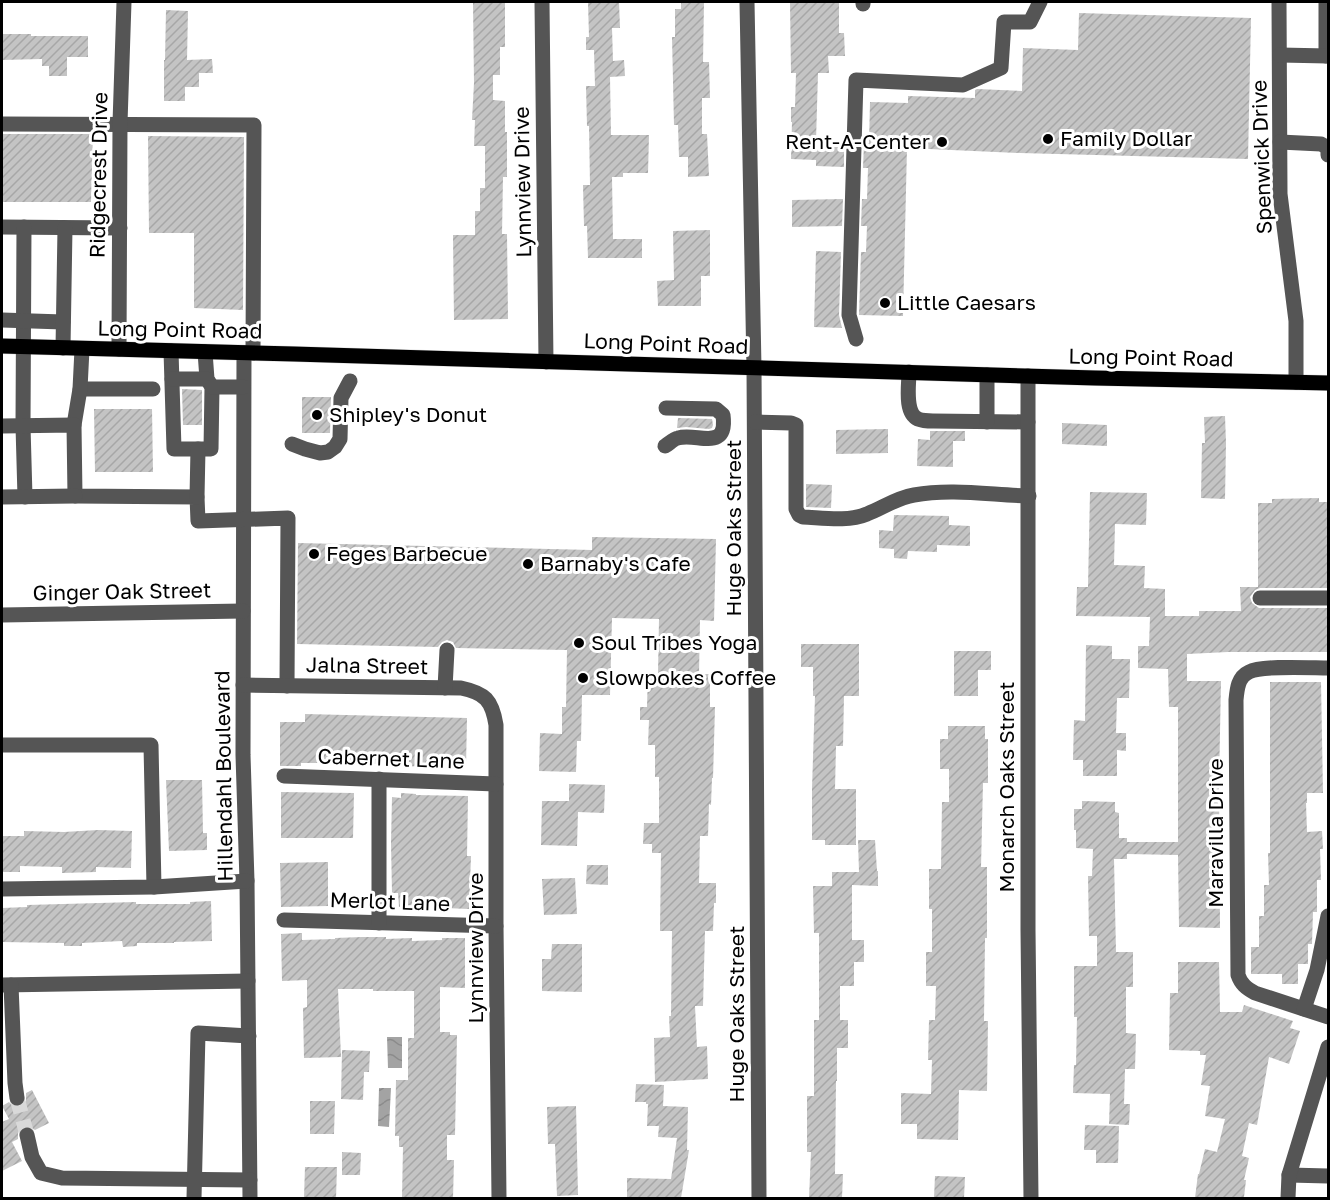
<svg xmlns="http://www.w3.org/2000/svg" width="1330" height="1200" viewBox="0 0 1330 1200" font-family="'Golos Text',sans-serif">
<defs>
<pattern id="water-waves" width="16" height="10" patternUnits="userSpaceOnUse" patternTransform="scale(1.5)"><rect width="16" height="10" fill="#a3a3a3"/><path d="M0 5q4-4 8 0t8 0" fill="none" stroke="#8b8b8b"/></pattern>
<pattern id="building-hatch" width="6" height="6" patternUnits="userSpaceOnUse" patternTransform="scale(1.5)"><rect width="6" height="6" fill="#c4c4c4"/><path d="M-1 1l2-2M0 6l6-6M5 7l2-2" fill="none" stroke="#a7a7a7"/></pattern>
</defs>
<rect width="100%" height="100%" fill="#fff"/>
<g fill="url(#water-waves)">
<polygon points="387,1037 402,1037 402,1068 388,1068"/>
<polygon points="379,1088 391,1088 389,1127 378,1126"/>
</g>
<g fill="url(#building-hatch)">
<polygon points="473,2 505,2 505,47 500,47 500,75 493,75 493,100 505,101 505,132 507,132 507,177 503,177 502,234 507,234 508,319 454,320 453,235 475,235 475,211 480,211 480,188 485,188 485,146 474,146 475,120 472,120 474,83"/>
<polygon points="588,2 619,2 620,28 612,28 613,61 624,60 625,76 610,77 611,135 649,135 648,173 623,173 623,177 612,177 613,239 642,239 642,258 588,258 587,226 584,226 583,185 590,185 589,126 587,126 586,86 595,86 594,50 586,50 586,37 589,37"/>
<polygon points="681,2 704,2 703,62 709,62 710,98 702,98 702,134 707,134 709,176 688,177 688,157 679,157 678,125 674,125 672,37 675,37 675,9 681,9"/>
<polygon points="790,2 839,2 839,33 844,33 845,56 828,56 829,73 818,73 816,141 844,142 844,167 816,166 816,160 791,159 792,122 791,122 791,107 795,107 796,73 791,73"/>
<polygon points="166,10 188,11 187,60 212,59 213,73 199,73 199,87 185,87 185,101 164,101 164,60 165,60"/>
<polygon points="1079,13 1251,18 1248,159 1020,153 907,148 903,316 859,315 861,252 866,252 867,226 861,226 862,199 867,199 868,168 863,168 864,143 869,143 870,102 908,103 908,96 975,98 975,90 977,89 1022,91 1023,48 1078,50"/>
<polygon points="2,34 31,34 31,36 88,36 88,57 67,57 67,76 49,76 49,66 42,66 42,59 2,60"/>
<polygon points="2,134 93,134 91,202 2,202"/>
<polygon points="148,136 244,137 243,310 194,308 194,233 149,233"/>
<polygon points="843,199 842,226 792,227 792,200"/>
<polygon points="710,230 710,276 701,276 701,306 658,306 657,281 674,280 673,231"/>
<polygon points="816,251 841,252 839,315 842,328 814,327"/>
<polygon points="182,389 202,390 202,425 183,425"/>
<polygon points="302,397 331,397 330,433 302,433"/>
<polygon points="94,409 152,409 153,472 95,472"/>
<polygon points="1225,416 1226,443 1225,499 1201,498 1202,443 1205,443 1204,417"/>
<polygon points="678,418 712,419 713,425 712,428 709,429 686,427 677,428"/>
<polygon points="1062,423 1107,425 1107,446 1062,444"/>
<polygon points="888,429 888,453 836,454 836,430"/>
<polygon points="930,431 965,431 965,441 953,441 953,467 917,466 918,439 930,440"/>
<polygon points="806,484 832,485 831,508 806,507"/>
<polygon points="1090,492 1147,493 1146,525 1115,524 1114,565 1145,566 1144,588 1165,589 1165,616 1199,616 1199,611 1241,611 1240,587 1258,587 1258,503 1272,503 1272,499 1319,498 1319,502 1329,502 1329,588 1260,588 1255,590 1250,597 1252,603 1259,608 1329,608 1329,652 1228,652 1187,654 1187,681 1221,681 1219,784 1220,928 1179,927 1178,855 1127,854 1127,859 1114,859 1116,952 1133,952 1133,987 1126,987 1126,1033 1136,1034 1135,1069 1125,1069 1124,1104 1130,1104 1129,1125 1109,1124 1110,1094 1073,1093 1074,1065 1076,1065 1077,1017 1074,1017 1074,966 1097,966 1097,936 1089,936 1088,876 1092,876 1093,849 1076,848 1076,830 1074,830 1074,809 1082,809 1082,801 1115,802 1115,812 1119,813 1119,838 1127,838 1127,842 1178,842 1178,707 1169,707 1168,669 1138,668 1138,646 1149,646 1150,617 1076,616 1077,587 1088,587"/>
<polygon points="894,515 949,516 949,525 970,526 970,546 937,545 937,552 908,551 907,559 894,558 894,549 879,548 879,530 893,531"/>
<polygon points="592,537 716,539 714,621 700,620 699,674 710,674 710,707 715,707 713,778 712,778 711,805 709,804 708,836 700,836 699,883 716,883 716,903 714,903 713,931 705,931 703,1006 695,1006 697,1047 707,1046 708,1079 655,1082 654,1038 670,1037 669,1016 671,1016 672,931 660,931 661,853 652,853 652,844 643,844 644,823 659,823 659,777 655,777 655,745 648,745 649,720 640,720 640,707 647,707 648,673 658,674 659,619 612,618 610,695 582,695 581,741 577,741 576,772 539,771 540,733 562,734 562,707 566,707 567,650 456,648 453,642 447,640 442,642 438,647 297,644 298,543 592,550"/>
<polygon points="801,644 859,644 859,696 844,696 843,746 836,746 835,789 856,789 856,845 825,845 825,840 812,840 812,789 815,696 813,696 813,667 801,667"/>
<polygon points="1086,645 1112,646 1112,659 1130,659 1129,698 1117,698 1116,733 1126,733 1126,751 1117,750 1117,776 1083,776 1083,760 1073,760 1074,720 1085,721"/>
<polygon points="954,651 991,651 991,670 978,670 978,696 954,696"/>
<polygon points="1270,682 1321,682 1323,793 1307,793 1307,803 1306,803 1307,832 1322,831 1323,849 1320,849 1321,880 1317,880 1317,912 1313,912 1312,944 1308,944 1308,964 1298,964 1298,984 1282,984 1282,974 1251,974 1251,947 1259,947 1259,916 1264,916 1264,885 1269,885 1268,853 1270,853"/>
<polygon points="305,714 467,718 466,767 389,766 389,764 339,764 339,763 301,763 301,766 280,766 280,722 305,722"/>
<polygon points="948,726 985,726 985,739 988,739 988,783 983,783 981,867 987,867 987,938 985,938 984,1021 988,1021 987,1091 959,1090 958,1140 917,1139 917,1124 901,1124 901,1093 931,1094 932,1060 928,1060 929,1020 935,1020 936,986 926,986 926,952 932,952 932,909 929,909 929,869 941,869 942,802 949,802 949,769 940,769 940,739 948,739"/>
<polygon points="166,780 202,780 203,833 207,833 207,850 169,851"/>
<polygon points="569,784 605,785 604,813 578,812 577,846 541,845 542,801 569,801"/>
<polygon points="281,792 354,793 353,838 281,838"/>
<polygon points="401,793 416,794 416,795 468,796 467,856 471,856 469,909 445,908 445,907 399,907 398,893 392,893 391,843 392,797 401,798"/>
<polygon points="98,830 132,831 131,868 96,867 96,872 62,873 62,867 20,866 20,872 2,872 2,836 24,836 24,831 64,832"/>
<polygon points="858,840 875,840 877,871 878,871 878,886 852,885 852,940 864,940 864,962 854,962 854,986 840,986 840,1020 848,1020 848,1048 837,1048 837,1081 836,1081 835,1174 843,1174 842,1198 809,1198 811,1152 807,1152 807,1096 814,1096 814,1020 819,1020 819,933 814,933 813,886 832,886 832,872 859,872"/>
<polygon points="328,862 328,906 281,907 280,863"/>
<polygon points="587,865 608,865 608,885 586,884"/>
<polygon points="575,878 577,914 544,915 542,879"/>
<polygon points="211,901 212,941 174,942 174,943 137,943 137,946 123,947 122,941 82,943 82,946 64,946 64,943 2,942 2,908 27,907 27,905 136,902 136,904 190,904 190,902"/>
<polygon points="302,933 302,940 335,939 335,938 362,937 386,937 386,939 412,938 412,941 442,940 442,938 465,938 465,988 440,987 440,1032 450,1032 450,1035 457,1035 455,1135 447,1135 447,1160 454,1160 453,1198 402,1198 403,1147 399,1147 399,1136 395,1136 396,1080 408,1080 408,1038 414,1038 414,991 373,991 373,989 338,989 341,1057 304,1058 303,1008 307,1007 307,980 282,981 281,934"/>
<polygon points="552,944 582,944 582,992 542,991 542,959 551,959"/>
<polygon points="1178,962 1219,962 1220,1012 1242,1012 1244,1005 1293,1021 1290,1028 1300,1031 1289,1064 1269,1057 1257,1125 1249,1123 1242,1156 1249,1158 1244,1180 1246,1180 1244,1197 1239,1197 1239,1198 1195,1198 1198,1174 1199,1174 1205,1149 1217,1152 1225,1119 1205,1116 1210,1086 1201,1085 1206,1055 1200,1055 1200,1051 1169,1050 1170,993 1178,993"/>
<polygon points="342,1050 370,1051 369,1072 364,1072 363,1100 341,1099"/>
<polygon points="636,1084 664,1085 663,1106 688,1107 687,1150 689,1150 681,1198 627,1197 627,1178 671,1179 677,1138 658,1137 659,1126 647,1126 648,1104 646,1104 646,1102 635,1102"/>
<polygon points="32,1090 49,1123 35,1130 29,1126 24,1126 20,1128 18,1133 18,1139 12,1142 22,1161 2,1171 2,1122 9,1119 2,1106 9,1102 14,1107 22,1106 26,1101 26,1093"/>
<polygon points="310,1101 335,1101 334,1134 310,1134"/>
<polygon points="576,1106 578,1195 557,1196 555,1144 548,1144 547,1107"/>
<polygon points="1085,1125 1119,1126 1118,1163 1096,1163 1096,1150 1084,1150"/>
<polygon points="342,1152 361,1153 360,1175 342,1175"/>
<polygon points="305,1167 337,1167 336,1198 304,1198"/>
<polygon points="935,1176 965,1177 964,1198 934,1198"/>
</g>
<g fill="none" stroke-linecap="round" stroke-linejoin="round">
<polyline stroke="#d9d9d9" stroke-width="15" stroke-dasharray="15 8" stroke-linecap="butt" points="17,1098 27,1135"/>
<defs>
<polyline id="major" points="2,346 294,354 1095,378 1328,383"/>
</defs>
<use href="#major" stroke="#dbdbdb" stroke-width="16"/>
<g stroke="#555" stroke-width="15">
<polyline points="542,2 546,362"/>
<polyline points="747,2 754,368 759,1198"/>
<polyline points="863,2 863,4"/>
<polyline points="1279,2 1280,194 1296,321 1296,382"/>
<polyline points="1326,2 1326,56"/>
<polyline points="1280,55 1328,56"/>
<polyline points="2,124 254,125 253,353"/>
<polyline points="1280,142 1321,144 1328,148 1328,155"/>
<polyline points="2,227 120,228"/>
<polyline points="24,227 23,426 25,497"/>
<polyline points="2,320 63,322"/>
<polyline points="856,339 849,315 856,80 963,85 1001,68 1004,22 1030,22 1040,2"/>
<polyline points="63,348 65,228"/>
<polyline points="119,349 120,123 124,2"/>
<polyline points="171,351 174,449 211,449 212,387 207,379 205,352"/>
<polyline points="244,353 243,755 247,881 250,1198"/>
<path d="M909 372C909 385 904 413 918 419 923 421 928 421 933 421L1028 422"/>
<polyline points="987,375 987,422"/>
<polyline points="1028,376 1028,930 1031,1198"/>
<polyline points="172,379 207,379"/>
<polyline points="212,387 243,387"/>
<polyline points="80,389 153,389"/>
<path d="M755 422 791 423 796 425V509L799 515 803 517C824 518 848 522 867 514 883 508 896 498 914 495 951 488 991 495 1029 496"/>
<polyline points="74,425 80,389 82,349"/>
<polyline points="2,426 74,425 75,496 197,497 198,521 288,518 287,686"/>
<polyline points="292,444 305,449 320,453 328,452 335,447 340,439 341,398 350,381"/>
<path d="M665 446C669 444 673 439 678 438 696 432 728 453 723 415L716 409 666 408"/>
<polyline points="2,497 75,496"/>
<polyline points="197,497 198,449"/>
<polyline points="1260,598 1328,598"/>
<polyline points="2,615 243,611"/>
<path d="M1328 668C1312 668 1262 665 1249 672 1238 677 1237 689 1236 700L1238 975C1241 984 1246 988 1255 993L1328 1017"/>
<path d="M243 685 461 688C485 693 492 700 496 725V926L499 1198"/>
<polyline points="445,688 447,650"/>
<polyline points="2,745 151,745 154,887"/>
<polyline points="284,776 496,784"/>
<polyline points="2,889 154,887 247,881"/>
<polyline points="284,920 496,926"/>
<polyline points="379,923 379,779"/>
<polyline points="2,985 248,981"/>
<polyline points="11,985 15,1083 17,1098"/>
<polyline points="1304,1009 1317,970 1328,916"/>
<polyline points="27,1135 32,1157 41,1173 62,1178 250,1180"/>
<polyline points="1289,1175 1328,1176"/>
<polyline points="194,1198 198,1033 249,1036"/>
<polyline points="1288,1198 1289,1175 1328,1047"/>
</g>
<use href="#major" stroke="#000" stroke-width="15"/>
</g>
<g fill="#000" stroke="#fff" stroke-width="2">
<circle cx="1048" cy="139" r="6"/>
<circle cx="942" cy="142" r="6"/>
<circle cx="885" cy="303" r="6"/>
<circle cx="317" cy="415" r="6"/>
<circle cx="314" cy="554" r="6"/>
<circle cx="528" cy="564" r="6"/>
<circle cx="579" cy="643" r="6"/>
<circle cx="583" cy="678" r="6"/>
</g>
<g text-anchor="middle" stroke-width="6" stroke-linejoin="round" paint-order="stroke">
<g font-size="21" fill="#000" stroke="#fff" text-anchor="start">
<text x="1060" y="146">Family Dollar</text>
<text x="930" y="149" text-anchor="end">Rent-A-Center</text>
<text x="897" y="310">Little Caesars</text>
<text x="329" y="422">Shipley's Donut</text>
<text x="326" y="561">Feges Barbecue</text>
<text x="540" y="571">Barnaby's Cafe</text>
<text x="591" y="650">Soul Tribes Yoga</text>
<text x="595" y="685">Slowpokes Coffee</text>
</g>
<g font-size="21" fill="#000" stroke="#fff">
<text transform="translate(1262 157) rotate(-92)" y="7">Spenwick Drive</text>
<text transform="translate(99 175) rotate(-89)" y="7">Ridgecrest Drive</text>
<text transform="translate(523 182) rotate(-91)" y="7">Lynnview Drive</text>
<text transform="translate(180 330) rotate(1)" y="7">Long Point Road</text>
<text transform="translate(666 344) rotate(2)" y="7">Long Point Road</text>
<text transform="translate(1151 358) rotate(1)" y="7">Long Point Road</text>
<text transform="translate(734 528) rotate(-90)" y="7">Huge Oaks Street</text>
<text transform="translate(122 592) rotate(-1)" y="7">Ginger Oak Street</text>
<text transform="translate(367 666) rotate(1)" y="7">Jalna Street</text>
<text transform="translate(391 759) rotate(2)" y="7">Cabernet Lane</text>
<text transform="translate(224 776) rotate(-91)" y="7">Hillendahl Boulevard</text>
<text transform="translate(1007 787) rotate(-90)" y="7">Monarch Oaks Street</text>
<text transform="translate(1216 833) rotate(-90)" y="7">Maravilla Drive</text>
<text transform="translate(390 902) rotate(2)" y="7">Merlot Lane</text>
<text transform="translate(476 948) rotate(-90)" y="7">Lynnview Drive</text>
<text transform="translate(737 1014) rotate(-90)" y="7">Huge Oaks Street</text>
</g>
</g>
<rect width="1330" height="1200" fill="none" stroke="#000000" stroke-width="6"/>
</svg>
